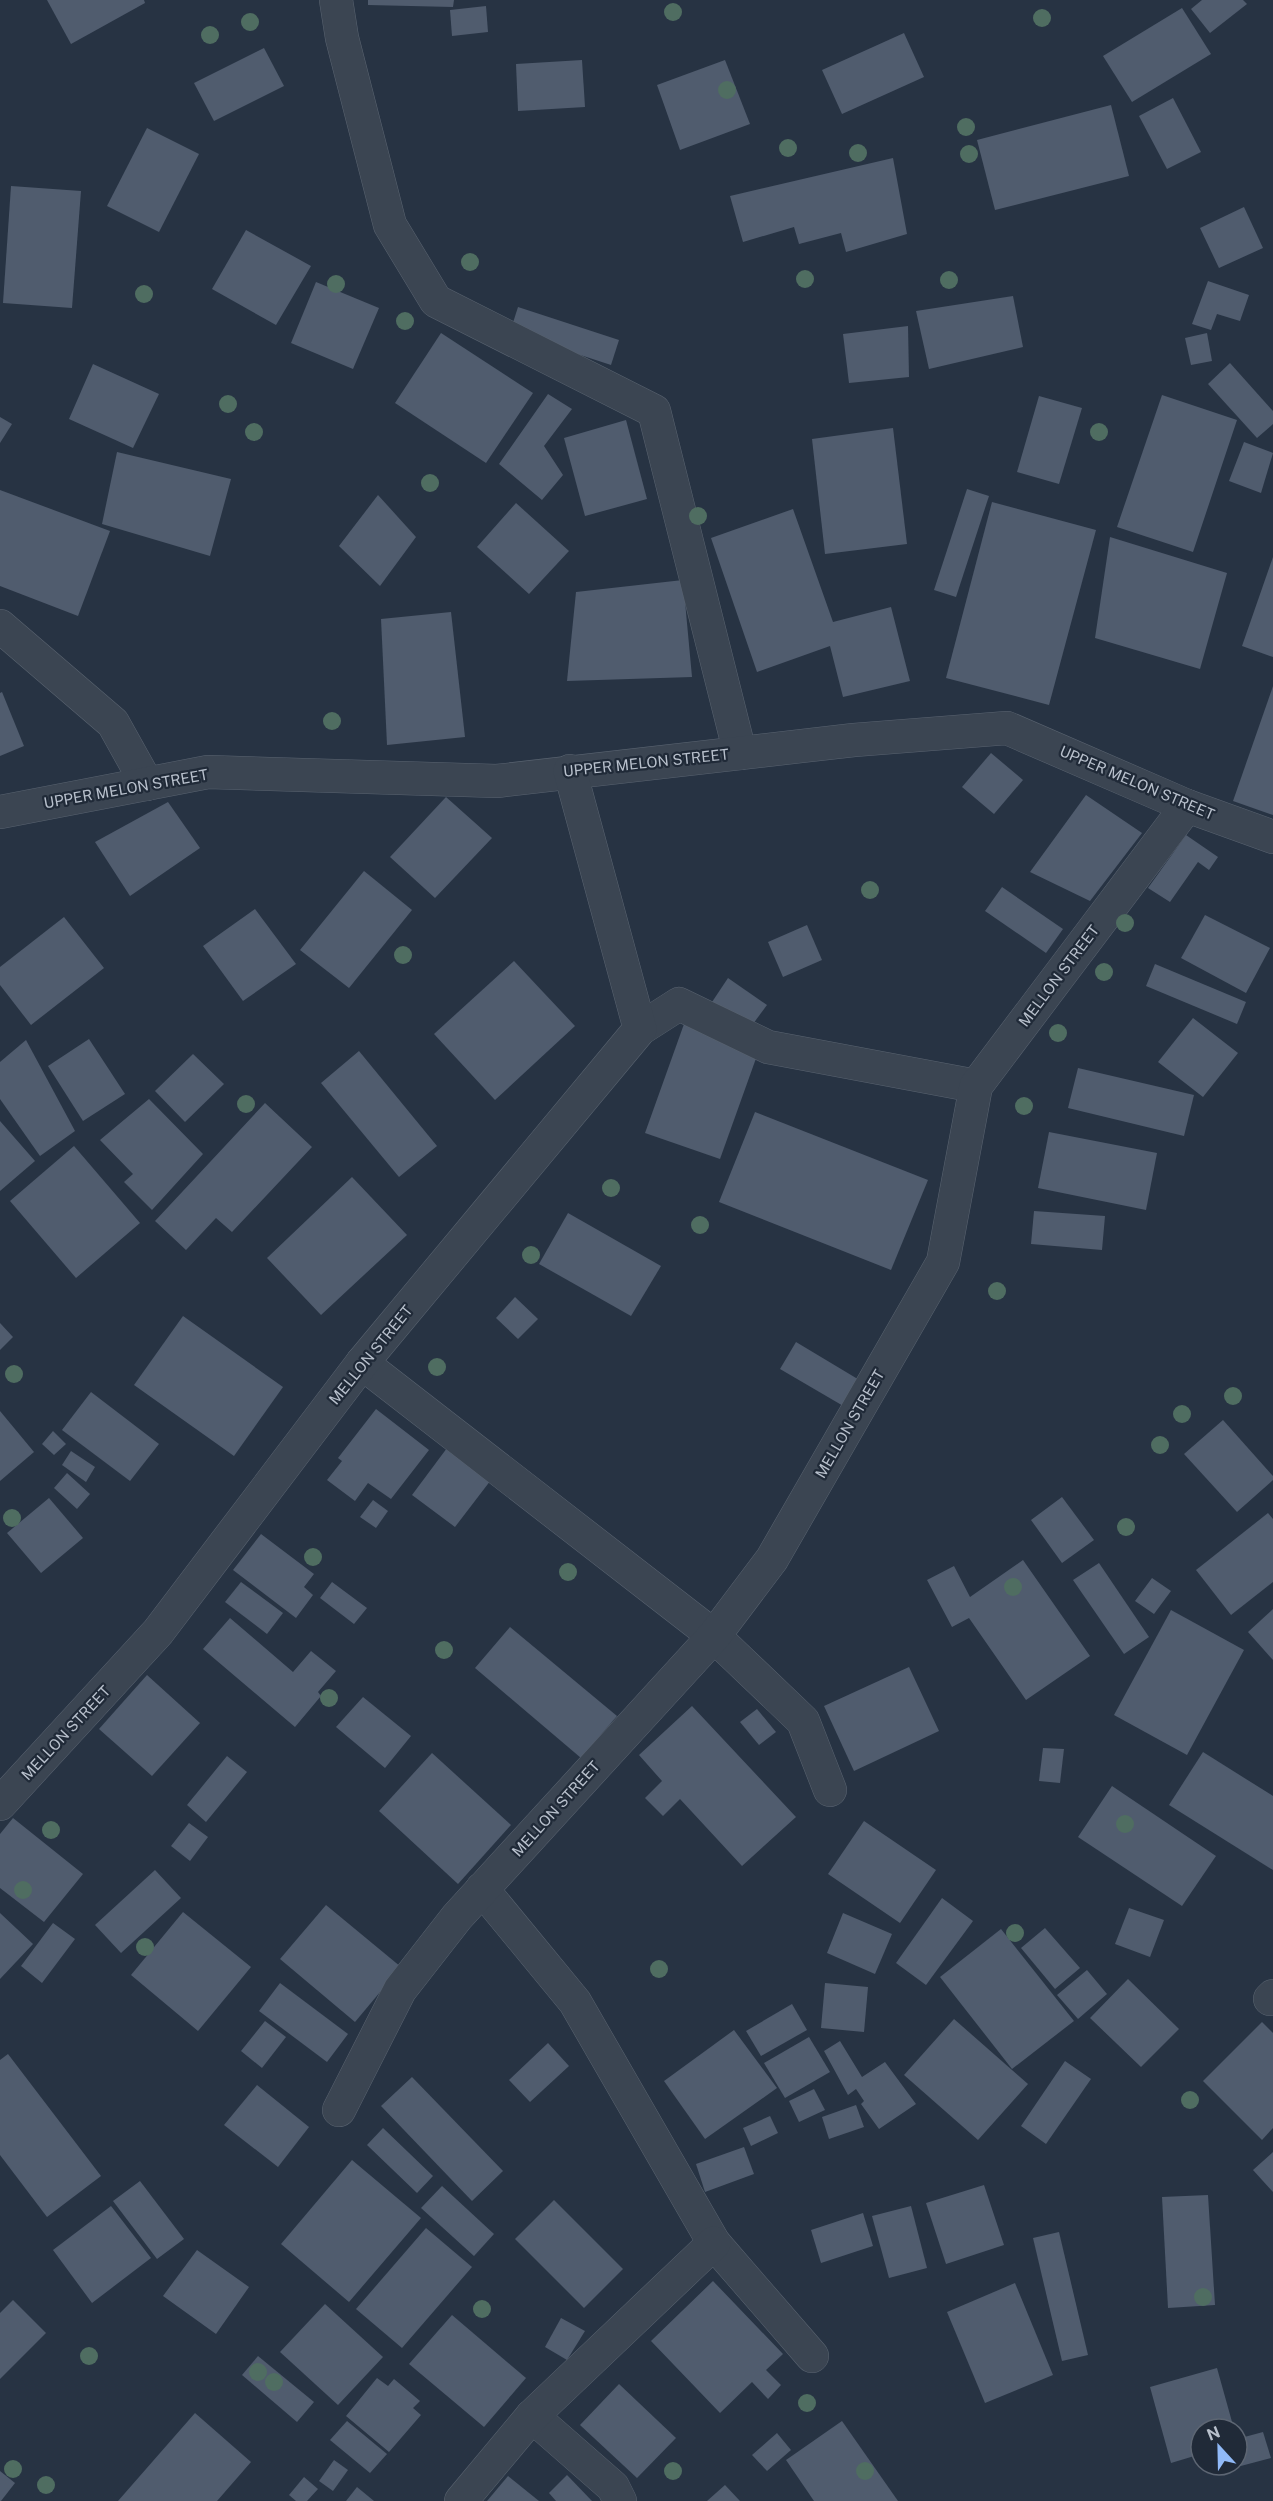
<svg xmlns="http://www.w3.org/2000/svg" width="1273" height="2501" viewBox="0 0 1273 2501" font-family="'Public Sans',sans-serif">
<rect width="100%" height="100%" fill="#273343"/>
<g fill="#505c6e">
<polygon points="47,0 144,0 145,3 71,44"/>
<polygon points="368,0 454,0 453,7 368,5"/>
<polygon points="1202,0 1243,0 1247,4 1210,33 1191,9"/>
<polygon points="486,6 488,32 452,36 450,10"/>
<polygon points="1182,8 1211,54 1132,102 1103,56"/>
<polygon points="904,33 924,77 842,114 822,70"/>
<polygon points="264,48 284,86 214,121 194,83"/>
<polygon points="582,60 585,107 518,111 516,64"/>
<polygon points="725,60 750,124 680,150 657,85"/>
<polygon points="1173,98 1201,152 1167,169 1139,116"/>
<polygon points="1111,105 1129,176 995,210 977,140"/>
<polygon points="147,128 199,154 159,232 107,206"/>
<polygon points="893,158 907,234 846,252 841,233 799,244 794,227 743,242 730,196"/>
<polygon points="11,186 81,191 72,308 3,303"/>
<polygon points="1244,207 1263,248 1219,268 1200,228"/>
<polygon points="246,230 311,266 276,325 212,289"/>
<polygon points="1208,281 1249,295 1240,321 1217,314 1211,330 1192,324"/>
<polygon points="316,282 379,308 353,369 291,343"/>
<polygon points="1013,296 1023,347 929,369 916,311"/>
<polygon points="518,307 619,340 611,365 510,332"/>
<polygon points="908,326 909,377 849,383 843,334"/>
<polygon points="441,333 533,393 486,463 395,403"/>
<polygon points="1207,333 1212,361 1191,365 1185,338"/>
<polygon points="1230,363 1273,411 1273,424 1257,438 1208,384"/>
<polygon points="93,364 159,394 133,448 69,419"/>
<polygon points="548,394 572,409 544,446 563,475 542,500 499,464"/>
<polygon points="1162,395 1237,420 1193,552 1117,527"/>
<polygon points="1039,396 1082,408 1059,484 1017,472"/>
<polygon points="0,417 12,424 0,443"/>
<polygon points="626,420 647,499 585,516 564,438"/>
<polygon points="893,428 907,544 825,554 812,439"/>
<polygon points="1244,442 1273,453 1261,493 1229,481"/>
<polygon points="117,452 231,479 210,556 102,524"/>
<polygon points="967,489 989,496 956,597 934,590"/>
<polygon points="0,490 110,531 78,616 0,586"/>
<polygon points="378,495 416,537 380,586 339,546"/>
<polygon points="992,502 1096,530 1049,705 946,678"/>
<polygon points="516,503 569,551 529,594 477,547"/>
<polygon points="793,509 833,622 891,607 910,681 843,697 830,646 757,672 711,538"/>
<polygon points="1110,537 1227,573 1200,669 1095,638"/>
<polygon points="1273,557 1273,657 1242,646"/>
<polygon points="683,580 692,677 567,681 576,592"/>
<polygon points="451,612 465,737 387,745 381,619"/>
<polygon points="1273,686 1273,815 1233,801"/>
<polygon points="2,692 24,746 0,756 0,693"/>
<polygon points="991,753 1023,780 994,814 962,787"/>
<polygon points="1086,795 1142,833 1090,901 1030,872"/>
<polygon points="446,797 492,838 435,898 390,857"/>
<polygon points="168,802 200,848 130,896 95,842"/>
<polygon points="1186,835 1218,857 1209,870 1198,862 1170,902 1148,888"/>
<polygon points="364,871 412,910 349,988 300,950"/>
<polygon points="1002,887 1063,929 1046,953 985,911"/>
<polygon points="255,909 296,964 243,1001 203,946"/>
<polygon points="1205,915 1270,948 1246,993 1181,958"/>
<polygon points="64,917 104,968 31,1025 0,985 0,967"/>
<polygon points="807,925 822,960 783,977 768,942"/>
<polygon points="514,961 575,1026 495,1100 434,1034"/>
<polygon points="1155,964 1246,1002 1237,1024 1146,986"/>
<polygon points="728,978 767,1005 750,1028 712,1002"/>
<polygon points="1193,1018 1238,1053 1203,1097 1158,1062"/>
<polygon points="684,1024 759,1050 720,1159 645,1133"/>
<polygon points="89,1039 125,1094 83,1121 48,1066"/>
<polygon points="26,1040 75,1131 40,1156 0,1099 0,1062"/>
<polygon points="359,1051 437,1146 399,1177 321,1083"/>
<polygon points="193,1054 224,1084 185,1122 155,1091"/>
<polygon points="1078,1068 1194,1095 1184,1136 1068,1108"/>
<polygon points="149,1099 203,1154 152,1210 124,1182 133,1174 100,1140"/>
<polygon points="265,1103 312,1147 232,1232 216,1218 186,1250 155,1221"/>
<polygon points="755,1112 928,1180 891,1270 719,1202"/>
<polygon points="0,1121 35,1161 0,1191"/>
<polygon points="1049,1132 1157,1153 1146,1210 1038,1188"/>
<polygon points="74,1146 140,1223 76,1278 10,1201"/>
<polygon points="352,1177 407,1235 321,1315 267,1258"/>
<polygon points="1034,1211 1105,1216 1102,1250 1031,1244"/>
<polygon points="568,1213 661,1266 631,1316 539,1264"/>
<polygon points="515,1297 538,1319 518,1339 496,1318"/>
<polygon points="183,1316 283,1387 234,1456 134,1385"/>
<polygon points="0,1323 13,1337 0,1350"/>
<polygon points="796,1342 861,1381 845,1407 780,1369"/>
<polygon points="91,1392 159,1444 130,1481 62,1430"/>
<polygon points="376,1409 429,1450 391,1499 368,1483 355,1501 327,1480 342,1461 338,1458"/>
<polygon points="0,1411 34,1452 0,1481"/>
<polygon points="1223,1420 1273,1476 1273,1480 1237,1512 1184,1454"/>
<polygon points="53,1431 66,1444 54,1455 42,1444"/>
<polygon points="450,1444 494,1476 455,1527 412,1495"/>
<polygon points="71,1451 95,1467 86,1482 62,1465"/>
<polygon points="67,1473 90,1494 77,1509 54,1488"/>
<polygon points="1062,1497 1094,1540 1062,1563 1031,1520"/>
<polygon points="49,1498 83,1538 41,1573 7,1533"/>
<polygon points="373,1500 388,1511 376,1528 360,1517"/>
<polygon points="1268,1513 1273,1519 1273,1582 1231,1615 1196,1570"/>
<polygon points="261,1534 314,1574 304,1587 313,1595 296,1618 233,1570"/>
<polygon points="1023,1560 1090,1656 1026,1700 969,1618 952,1627 927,1580 954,1566 970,1597"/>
<polygon points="1099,1563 1149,1637 1124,1654 1073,1580"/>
<polygon points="1152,1578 1171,1591 1154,1614 1135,1601"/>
<polygon points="241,1582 283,1613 267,1634 225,1602"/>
<polygon points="332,1582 367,1608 354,1624 320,1598"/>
<polygon points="1273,1609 1273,1660 1248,1632"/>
<polygon points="1171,1610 1244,1650 1187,1755 1114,1715"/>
<polygon points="230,1618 293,1672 311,1651 336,1671 318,1692 321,1696 295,1727 203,1649"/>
<polygon points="510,1627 617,1716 581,1758 475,1668"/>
<polygon points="909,1667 939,1731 854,1771 824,1706"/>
<polygon points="147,1675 200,1723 152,1776 99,1729"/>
<polygon points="363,1697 411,1736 385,1768 336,1727"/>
<polygon points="692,1706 796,1817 742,1866 680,1799 663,1816 645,1798 662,1781 639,1755"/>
<polygon points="757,1709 776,1732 759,1745 740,1722"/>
<polygon points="1043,1748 1064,1749 1060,1783 1039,1781"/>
<polygon points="1203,1752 1273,1796 1273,1870 1169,1805"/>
<polygon points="432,1753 511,1825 458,1884 379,1811"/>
<polygon points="227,1756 247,1772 206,1822 187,1805"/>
<polygon points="1112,1786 1216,1856 1182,1906 1078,1837"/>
<polygon points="13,1818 83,1874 44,1922 0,1888 0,1834"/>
<polygon points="864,1821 936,1870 900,1923 828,1874"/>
<polygon points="189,1823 208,1837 190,1861 171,1846"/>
<polygon points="155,1870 181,1898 121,1953 95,1925"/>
<polygon points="942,1898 973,1921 926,1985 896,1963"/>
<polygon points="326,1905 401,1967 355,2022 280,1959"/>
<polygon points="1129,1908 1164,1920 1150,1957 1115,1944"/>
<polygon points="183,1912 251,1967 198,2031 131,1975"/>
<polygon points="0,1913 33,1944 0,1979"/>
<polygon points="843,1913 892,1934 875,1974 827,1953"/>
<polygon points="53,1923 75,1939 42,1983 21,1966"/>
<polygon points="1045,1928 1080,1968 1055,1989 1021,1948"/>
<polygon points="1001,1929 1074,2021 1012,2069 940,1977"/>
<polygon points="1087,1970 1107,1994 1078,2019 1057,1995"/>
<polygon points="1128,1979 1179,2029 1141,2067 1090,2018"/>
<polygon points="280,1983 348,2034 327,2062 259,2011"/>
<polygon points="825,1983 868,1987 864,2032 821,2028"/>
<polygon points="792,2004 807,2030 761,2056 746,2031"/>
<polygon points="954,2019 1028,2084 978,2140 904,2075"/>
<polygon points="265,2021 286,2037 262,2068 241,2051"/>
<polygon points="1262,2022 1273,2033 1273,2128 1262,2140 1203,2081"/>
<polygon points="734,2030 777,2088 705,2139 664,2081"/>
<polygon points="809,2037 830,2072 785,2098 764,2063"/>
<polygon points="840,2041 862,2077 885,2062 916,2104 879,2129 861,2104 864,2101 856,2089 848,2095 824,2051"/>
<polygon points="548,2043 569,2066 530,2102 509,2080"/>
<polygon points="8,2054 101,2176 47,2217 0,2155 0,2060"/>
<polygon points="1065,2061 1091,2079 1046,2144 1021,2126"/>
<polygon points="412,2077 503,2171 472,2201 381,2106"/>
<polygon points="257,2085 309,2127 278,2167 224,2125"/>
<polygon points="814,2089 825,2110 799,2122 789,2101"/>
<polygon points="856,2105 864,2127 829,2139 822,2117"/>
<polygon points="770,2116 778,2133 751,2146 743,2128"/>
<polygon points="383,2128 433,2176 417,2193 367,2145"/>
<polygon points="744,2147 754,2174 705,2192 696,2164"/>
<polygon points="1273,2152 1273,2192 1253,2170"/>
<polygon points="352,2160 421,2218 349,2302 281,2244"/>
<polygon points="140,2181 184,2239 157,2259 113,2201"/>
<polygon points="984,2185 1004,2245 946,2264 926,2203"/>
<polygon points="442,2186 494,2234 474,2256 421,2208"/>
<polygon points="1208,2195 1215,2305 1168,2308 1162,2197"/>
<polygon points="554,2200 623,2269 584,2308 515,2239"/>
<polygon points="111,2206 151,2258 92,2303 53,2250"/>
<polygon points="911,2206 927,2268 889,2278 872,2216"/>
<polygon points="863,2213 873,2246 821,2263 811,2230"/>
<polygon points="426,2228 472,2267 402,2348 356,2309"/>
<polygon points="1059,2232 1088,2355 1062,2361 1033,2238"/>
<polygon points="197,2250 249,2287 216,2334 163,2296"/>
<polygon points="713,2281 783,2354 766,2370 781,2385 768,2399 752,2382 720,2413 651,2341"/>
<polygon points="1015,2283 1053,2375 985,2403 947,2312"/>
<polygon points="13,2300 46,2333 0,2379 0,2313"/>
<polygon points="325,2304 383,2357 338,2405 280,2352"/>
<polygon points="452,2315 526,2378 484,2427 409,2364"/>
<polygon points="561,2318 585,2331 567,2360 545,2347"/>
<polygon points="258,2356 314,2402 297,2422 242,2375"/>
<polygon points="1217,2368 1234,2429 1201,2429 1201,2454 1171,2463 1150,2387"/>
<polygon points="377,2378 388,2386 394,2379 420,2401 413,2408 421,2415 389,2452 346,2416"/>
<polygon points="619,2384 676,2438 637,2478 580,2425"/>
<polygon points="195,2413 251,2462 217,2501 118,2501"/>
<polygon points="347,2421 387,2454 370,2473 330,2440"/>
<polygon points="842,2421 898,2501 814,2501 786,2460"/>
<polygon points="1263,2432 1271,2458 1237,2467 1237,2439"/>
<polygon points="777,2433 791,2450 767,2471 752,2455"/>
<polygon points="334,2460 348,2470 333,2491 319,2481"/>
<polygon points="0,2471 15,2483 1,2501 0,2501"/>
<polygon points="567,2475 592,2501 556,2501 549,2493"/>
<polygon points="508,2476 539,2501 487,2501"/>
<polygon points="304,2477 318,2489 307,2501 296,2501 289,2495"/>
<polygon points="725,2485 740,2501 707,2501"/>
<polygon points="357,2487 374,2501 346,2501"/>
</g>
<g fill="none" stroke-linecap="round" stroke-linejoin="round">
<defs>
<g id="minor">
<polyline points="336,0 342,38 390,225 436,301 654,411 740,753"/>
<polyline points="0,626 113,723 147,784"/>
<polyline points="0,812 208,772 497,781 854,740 1007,728 1187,806 1273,837"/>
<polyline points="640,1029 679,1004 768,1047 976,1086"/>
<polyline points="362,1363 714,1636 803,1721 830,1790"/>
<polyline points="0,1804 158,1632 362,1363 640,1029 570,771"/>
<polyline points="482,1889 575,2002 714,2243 812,2356"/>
<polyline points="1270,1999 1273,1996"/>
<polyline points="339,2110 400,1990 457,1917 714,1636 772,1559 943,1262 976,1086 1187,806"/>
<polyline points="532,2416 613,2487 620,2501"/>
<polyline points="461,2501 532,2416 714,2243"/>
</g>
</defs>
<use href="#minor" stroke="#596370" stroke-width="34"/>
<use href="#minor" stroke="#3b4552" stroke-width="33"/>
</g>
<g fill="#4f6d61">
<circle cx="673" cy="12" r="9"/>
<circle cx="1042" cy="18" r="9"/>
<circle cx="250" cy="22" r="9"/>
<circle cx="210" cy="35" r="9"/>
<circle cx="727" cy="90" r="9"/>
<circle cx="966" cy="127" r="9"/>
<circle cx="788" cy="148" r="9"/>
<circle cx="858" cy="153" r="9"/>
<circle cx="969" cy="154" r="9"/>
<circle cx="470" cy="262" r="9"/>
<circle cx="805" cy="279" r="9"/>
<circle cx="949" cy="280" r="9"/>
<circle cx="336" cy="284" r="9"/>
<circle cx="144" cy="294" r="9"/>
<circle cx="405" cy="321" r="9"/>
<circle cx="228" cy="404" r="9"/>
<circle cx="254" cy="432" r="9"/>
<circle cx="1099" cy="432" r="9"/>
<circle cx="430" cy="483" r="9"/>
<circle cx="698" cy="516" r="9"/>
<circle cx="332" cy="721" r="9"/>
<circle cx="870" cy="890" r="9"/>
<circle cx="1125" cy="923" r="9"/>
<circle cx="403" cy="955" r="9"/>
<circle cx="1104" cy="972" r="9"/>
<circle cx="1058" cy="1033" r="9"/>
<circle cx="246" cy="1104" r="9"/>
<circle cx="1024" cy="1106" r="9"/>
<circle cx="611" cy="1188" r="9"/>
<circle cx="700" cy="1225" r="9"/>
<circle cx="531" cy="1255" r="9"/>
<circle cx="997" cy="1291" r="9"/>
<circle cx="437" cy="1367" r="9"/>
<circle cx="14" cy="1374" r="9"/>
<circle cx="1233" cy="1396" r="9"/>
<circle cx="1182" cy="1414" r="9"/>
<circle cx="1160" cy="1445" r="9"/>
<circle cx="12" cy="1518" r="9"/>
<circle cx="1126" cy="1527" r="9"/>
<circle cx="313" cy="1557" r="9"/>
<circle cx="568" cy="1572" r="9"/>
<circle cx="1013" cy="1587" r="9"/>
<circle cx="444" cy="1650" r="9"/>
<circle cx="329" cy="1698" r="9"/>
<circle cx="1125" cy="1824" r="9"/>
<circle cx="51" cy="1830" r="9"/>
<circle cx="23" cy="1890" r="9"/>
<circle cx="1015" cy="1933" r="9"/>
<circle cx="145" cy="1947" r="9"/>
<circle cx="659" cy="1969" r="9"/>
<circle cx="1190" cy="2100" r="9"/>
<circle cx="1203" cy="2297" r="9"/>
<circle cx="482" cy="2309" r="9"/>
<circle cx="89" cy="2356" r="9"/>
<circle cx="258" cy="2372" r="9"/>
<circle cx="274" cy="2382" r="9"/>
<circle cx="807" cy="2403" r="9"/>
<circle cx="13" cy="2469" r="9"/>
<circle cx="673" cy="2471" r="9"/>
<circle cx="865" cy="2471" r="9"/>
<circle cx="46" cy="2485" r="9"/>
</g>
<g text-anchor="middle" stroke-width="4.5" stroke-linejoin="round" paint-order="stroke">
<g font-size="15" fill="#b8c0cc" stroke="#202a38">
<text transform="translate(646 763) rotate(-6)" y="5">UPPER MELON STREET</text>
<text transform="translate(1137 783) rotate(23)" y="5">UPPER MELON STREET</text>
<text transform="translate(126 789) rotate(-10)" y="5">UPPER MELON STREET</text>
<text transform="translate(1059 976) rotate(-53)" y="5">MELLON STREET</text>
<text transform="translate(371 1355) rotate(-51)" y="5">MELLON STREET</text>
<text transform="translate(850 1424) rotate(-60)" y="5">MELLON STREET</text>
<text transform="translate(66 1733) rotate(-47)" y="5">MELLON STREET</text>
<text transform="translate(556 1809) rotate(-48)" y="5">MELLON STREET</text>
</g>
</g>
<g transform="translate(1219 2447) rotate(338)"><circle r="28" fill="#202a38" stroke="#5d6673" stroke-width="1.5"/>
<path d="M0-4.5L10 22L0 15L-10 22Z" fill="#91baf8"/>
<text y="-9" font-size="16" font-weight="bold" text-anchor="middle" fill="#b8c0cc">N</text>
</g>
</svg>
